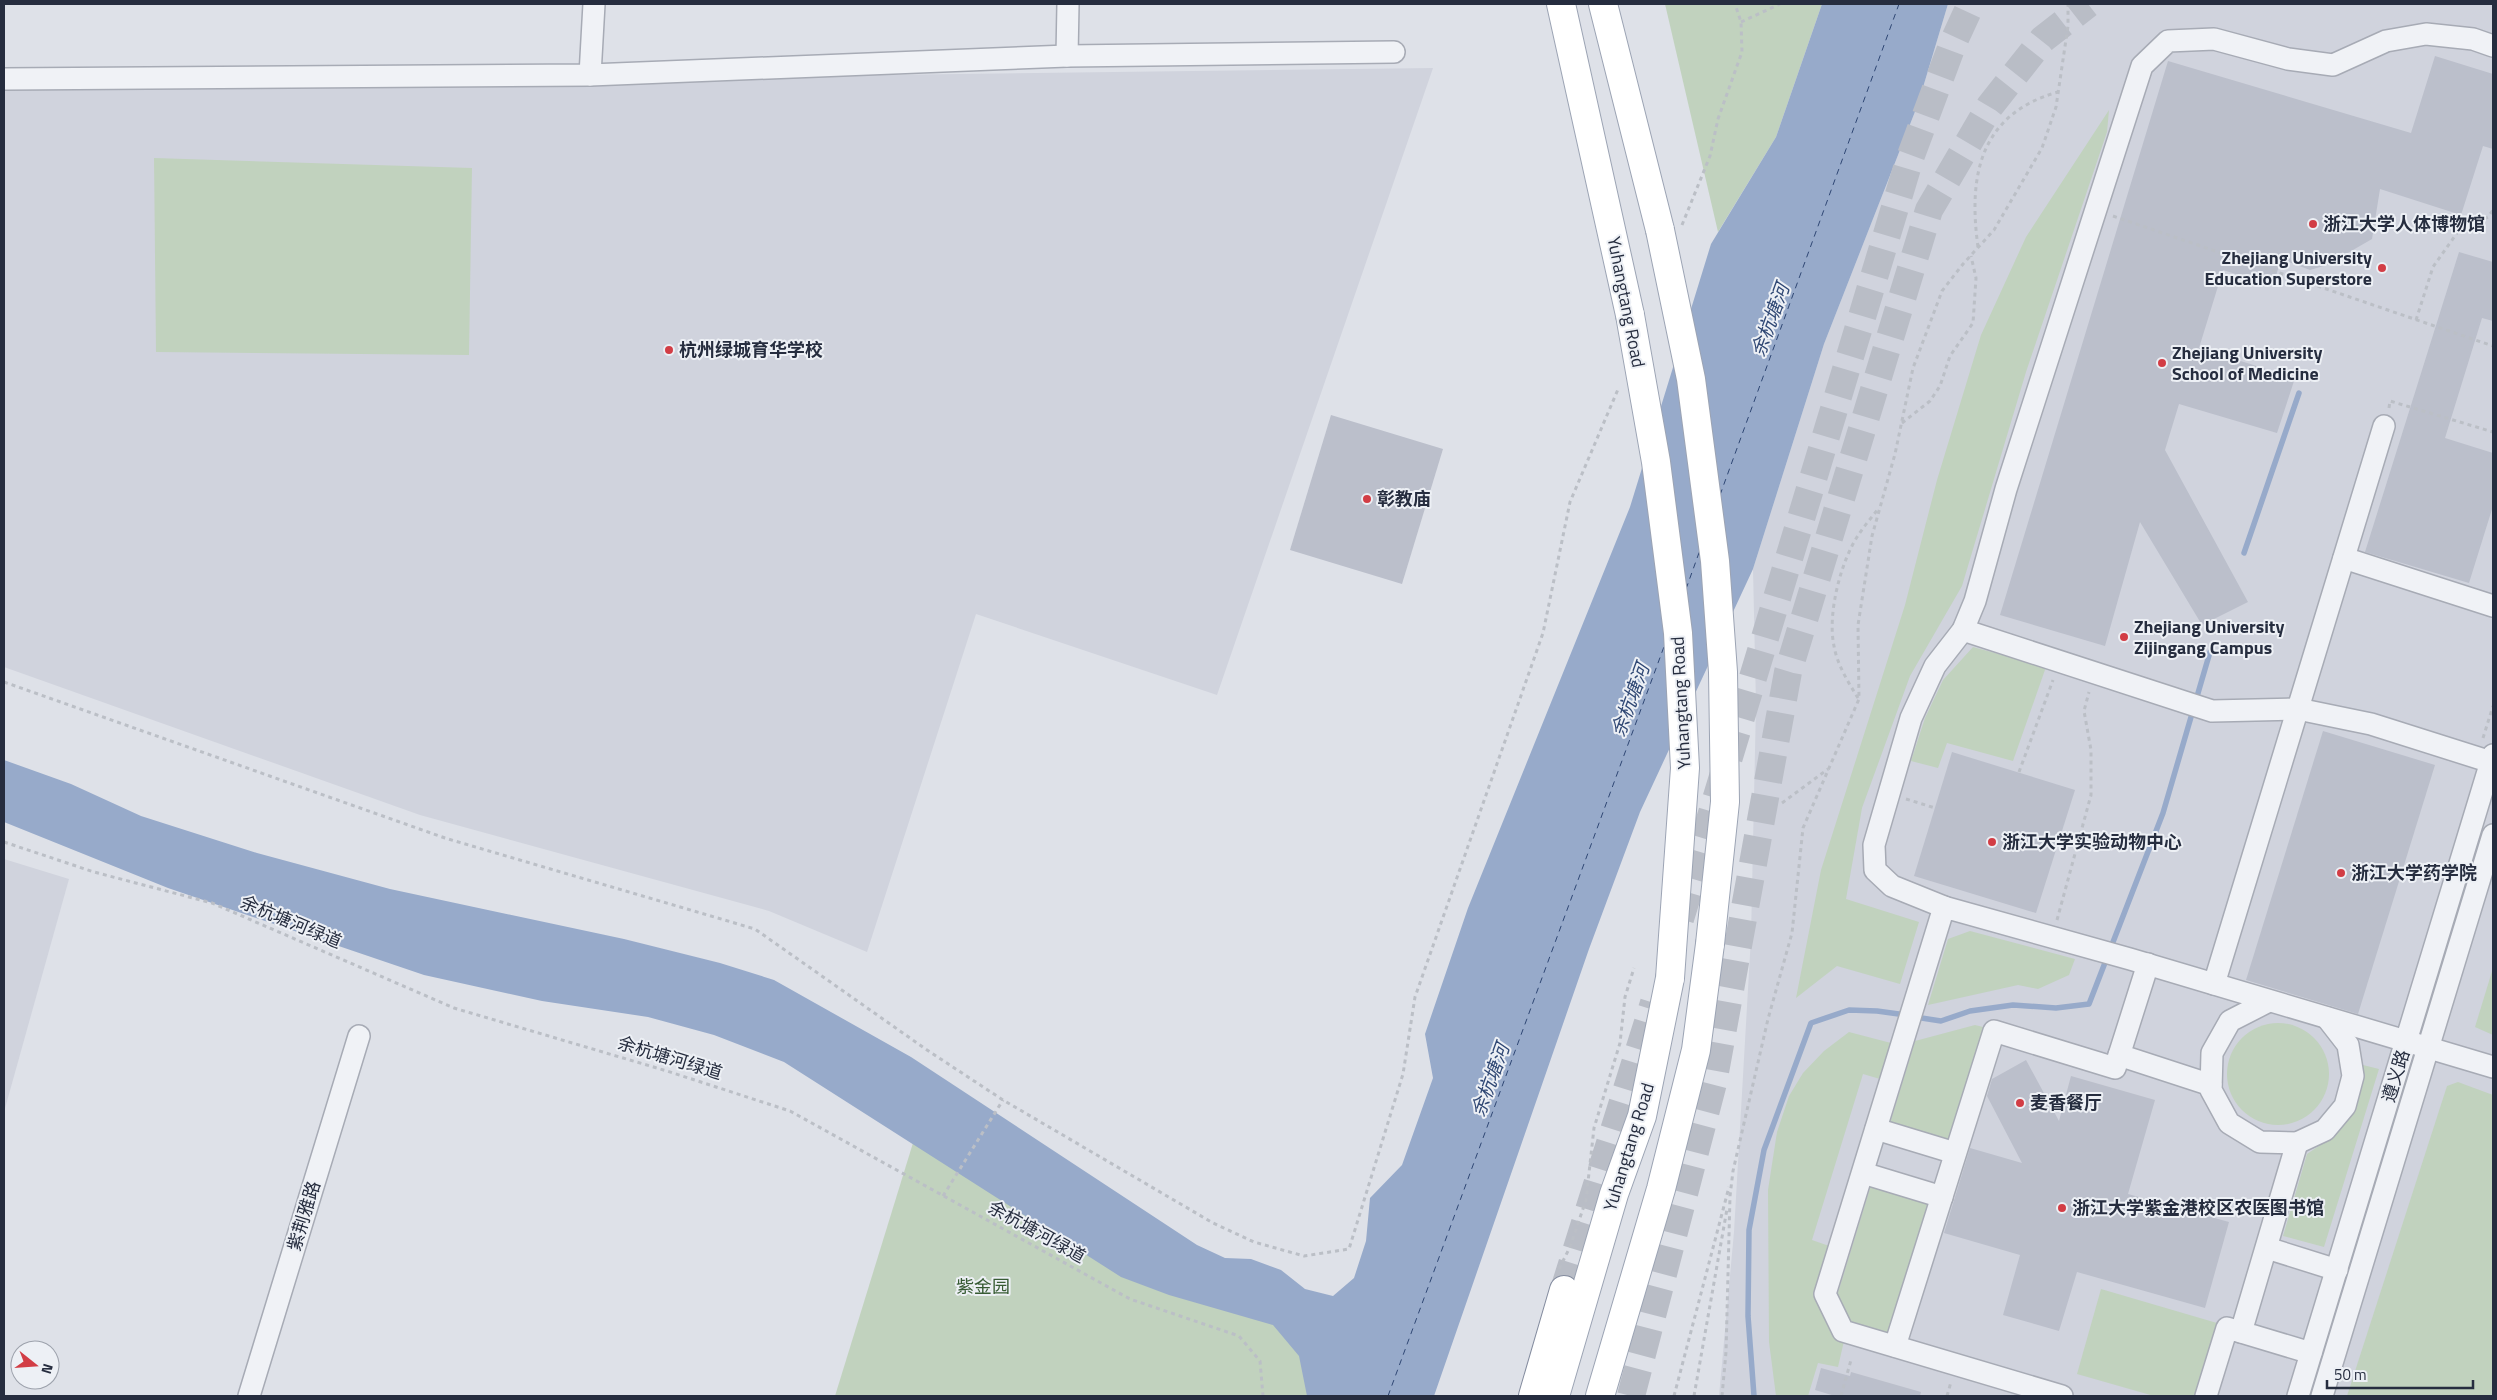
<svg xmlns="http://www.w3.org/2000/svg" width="2497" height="1400" viewBox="0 0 2497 1400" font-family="'Titillium Web','Noto Sans SC',sans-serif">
<rect width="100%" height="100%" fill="#dee1e8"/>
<g fill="#d0d3dd">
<polygon points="1948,4 2493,4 2493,1396 1719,1396 1734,1232 1751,937 1756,705 1753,569 1824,344 1918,104"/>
<polygon points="1433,68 1217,695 976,614 867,952 769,911 420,815 4,667 4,86"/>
<polygon points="4,859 69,879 4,1112"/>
</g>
<g fill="#c1d2be">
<polygon points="1665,4 1822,4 1776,137 1718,232"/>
<polygon points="2109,110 2107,132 2026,372 1962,586 1910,676 1862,808 1846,899 1919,922 1900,984 1837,966 1796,998 1821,870 1905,605 1937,480 1981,335 2026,237"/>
<polygon points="154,158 472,168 469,355 156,352"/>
<polygon points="1973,647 2046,667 2013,761 1947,743 1938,768 1911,761 1925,718 1943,680"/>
<polygon points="1970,931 2075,959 2069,975 2038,989 2018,985 1928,1005 1948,939"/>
<polygon points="2493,968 2493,1035 2475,1027"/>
<circle cx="2278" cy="1074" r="51"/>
<polygon points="1975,1025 1987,1028 1951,1141 1890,1123 1915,1041"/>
<polygon points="1849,1032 1891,1043 1880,1079 1863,1074 1812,1240 1832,1247 1819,1294 1844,1341 1838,1367 1818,1363 1808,1396 1776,1396 1769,1342 1768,1190 1777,1132 1789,1096 1803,1073 1824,1051"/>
<polygon points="2359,1064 2379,1069 2324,1247 2283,1236 2307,1154 2335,1135"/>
<polygon points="2458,1082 2493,1095 2493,1396 2347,1396 2447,1086"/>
<polygon points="917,1130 1286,1320 1342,1396 835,1396"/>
<polygon points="1871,1185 1932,1204 1891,1338 1848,1323 1836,1299"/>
<polygon points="2101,1289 2217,1323 2195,1396 2154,1396 2077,1374"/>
</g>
<polygon fill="#97aaca" points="1822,4 1948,4 1918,104 1824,344 1753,569 1640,812 1589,949 1434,1396 1307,1396 1299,1356 1273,1325 1169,1295 1121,1277 784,1062 714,1035 648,1017 542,1001 424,975 168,888 4,822 4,760 71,784 141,816 257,853 390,889 624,939 720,963 774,980 911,1057 1197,1245 1225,1258 1251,1259 1281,1270 1305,1289 1333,1296 1354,1278 1366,1241 1370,1198 1402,1165 1433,1078 1425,1034 1468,908 1630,507 1711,244 1776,137"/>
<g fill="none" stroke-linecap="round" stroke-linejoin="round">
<g stroke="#97aaca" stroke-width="5.5">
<polyline points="2244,553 2299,393"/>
<polyline points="1915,1017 1941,1021 1970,1011 2013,1005 2056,1008 2089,1004 2163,813 2210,652"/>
<polyline points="1754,1396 1748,1316 1749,1230 1764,1150 1811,1023 1849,1010 1877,1011 1906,1015"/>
</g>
<g stroke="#2f4774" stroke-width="1" stroke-dasharray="6 5" stroke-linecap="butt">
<polyline points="1720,495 1899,4"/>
<polyline points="1686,589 1700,550"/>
<polyline points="1388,1396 1665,644"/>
</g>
</g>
<g fill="#bbbfcb">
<polygon points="2435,56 2493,74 2493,149 2483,146 2461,215 2380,189 2372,239 2327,265 2310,270 2281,259 2273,286 2223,270 2199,348 2295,378 2277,433 2179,404 2165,450 2248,602 2202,625 2140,522 2105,646 2000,615 2168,61 2411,133"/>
<polygon points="2459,252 2493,262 2493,321 2482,318 2445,438 2493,453 2493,506 2469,583 2365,552"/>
<polygon points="1331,415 1443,449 1402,584 1290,550"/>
<polygon points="2323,731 2435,765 2358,1014 2246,980"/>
<polygon points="1952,752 2075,790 2036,913 1914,876"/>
<polygon points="2026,1060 2059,1121 2071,1076 2155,1100 2128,1194 2229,1222 2205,1308 2077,1272 2059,1331 2003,1315 2020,1255 1944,1233 1970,1148 2022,1163 1987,1096 1992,1079"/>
<polygon points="1821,1368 1850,1376 1851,1372 1921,1392 1920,1396 1835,1396 1815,1390"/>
</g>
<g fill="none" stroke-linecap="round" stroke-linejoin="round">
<g stroke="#b9bdc6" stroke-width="28" stroke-dasharray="28 14" stroke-linecap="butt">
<polyline points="1680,919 1910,158 1953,43 1971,4"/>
<polyline points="1564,1290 1654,1003"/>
<polyline points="1631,1396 1713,1083 1788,672 1929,210 1990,106 2043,39 2088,4"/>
</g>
<defs>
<g id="minor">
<polyline points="1067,56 1068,4"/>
<polyline points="590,75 594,4"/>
<polyline points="4,79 590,75 1067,56 1394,52"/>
<polyline points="2344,558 2493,606"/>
<polyline points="1963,630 2212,711 2298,709 2371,724 2491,762"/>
<polyline points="1944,907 1892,886 1875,870 1874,845 1911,718 1935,666 1963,630 1975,601 2006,489 2142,66 2168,41 2214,39 2288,59 2333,65 2386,41 2426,34 2473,39 2493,46"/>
<polyline points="2214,984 2384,426"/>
<polyline points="2269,1001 2230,1021 2212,1053 2211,1090 2229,1123 2260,1142 2297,1143 2325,1130 2345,1106 2353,1076 2348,1045 2327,1018"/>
<polyline points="2119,1055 2211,1085"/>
<polyline points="1876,1129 1955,1153"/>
<polyline points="2297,1143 2241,1332 2311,1353"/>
<polyline points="1863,1173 1942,1197"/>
<polyline points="2267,1248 2337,1270"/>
<polyline points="1895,1346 1994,1031 2115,1068 2148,964"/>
<polyline points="249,1396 359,1036"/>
<polyline points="2062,1396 1843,1331 1825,1294 1944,907 2130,959 2493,1067"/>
<polyline points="2206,1396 2227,1328 2241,1332"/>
<polyline points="2298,1396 2493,755"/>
<polyline points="2322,1396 2493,835"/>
</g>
<g id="major">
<polyline points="1561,4 1630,315"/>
<polyline points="1603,4 1660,230"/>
<polyline points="1555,1396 1614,1194 1642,1116 1670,978"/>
<polyline points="1600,1396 1661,1189 1696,1050 1710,944"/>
</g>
<polyline id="highway" points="1533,1396 1564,1290"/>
</defs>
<use href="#minor" stroke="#a7abb5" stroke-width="24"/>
<use href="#major" stroke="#9ca4b4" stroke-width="30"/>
<use href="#highway" stroke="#848c9f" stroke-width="30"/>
<g stroke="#bbbfc6" stroke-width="3" stroke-dasharray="4 4" stroke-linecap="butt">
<polyline points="1741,22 1780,4"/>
<polyline points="2113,216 2493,346"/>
<polyline points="1682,225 1710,156 1718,119 1742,52 1741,22 1735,4"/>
<path d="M1978 247C1968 175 1980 114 2058 92"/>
<polyline points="2416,320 2433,267 2457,233 2488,217 2493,210"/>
<polyline points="2389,408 2390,401 2493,432"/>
<polyline points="1902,423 1930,401 1940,386 1950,356 1973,323 1976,278 1971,256"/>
<polyline points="4,682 445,838 755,929 927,1050 1003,1100 1213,1223 1254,1242 1304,1256 1349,1249 1403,1074 1415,997 1543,633 1570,502 1619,387"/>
<path d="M1858 698C1848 682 1837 664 1834 646 1827 614 1841 560 1859 534 1865 525 1872 517 1878 509"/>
<polyline points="2483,738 2493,706"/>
<polyline points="2019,772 2053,680"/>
<polyline points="1906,799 1935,808"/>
<polyline points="1782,803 1828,769"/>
<polyline points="4,842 94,872 212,903 454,1008 667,1071 790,1111 1130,1299 1239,1336 1260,1361 1263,1396"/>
<polyline points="2057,920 2091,795 2091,750 2084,711 2089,692"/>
<polyline points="943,1196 1003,1100"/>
<polyline points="1559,1269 1570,1247 1586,1200 1594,1128 1620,1043 1625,997 1634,968"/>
<polyline points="1674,1396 1729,1187"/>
<polyline points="1694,1396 1727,1209"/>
<polyline points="1722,1396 1726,1352 1730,1196 1733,1171 1768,1019 1792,933 1803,828 1859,699 1858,625 1872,536 1895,454 1913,368 1942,291 1963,264 1994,230 2042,148 2056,107 2068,26 2068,4"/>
<polyline points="1841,1396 1851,1360"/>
<polyline points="1947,1396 1951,1382"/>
</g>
<use href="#minor" stroke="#f0f2f6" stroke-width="21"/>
<use href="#major" stroke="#fff" stroke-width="28"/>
<use href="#highway" stroke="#fff" stroke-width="28"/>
<defs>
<g id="major-bridge">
<polyline points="1660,230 1691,379 1715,561 1723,672 1725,802 1710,944"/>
<polyline points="1630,315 1656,462 1678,633 1685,768 1670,978"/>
</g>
</defs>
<use href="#major-bridge" stroke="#9ca4b4" stroke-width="30" stroke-linecap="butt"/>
<use href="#major-bridge" stroke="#fff" stroke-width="28"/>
</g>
<g fill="#d23d45" stroke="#edf0f5" stroke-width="2">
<circle cx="2313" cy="224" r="5"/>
<circle cx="2382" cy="268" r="5"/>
<circle cx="669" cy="350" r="5"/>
<circle cx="2162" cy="363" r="5"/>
<circle cx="1367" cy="499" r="5"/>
<circle cx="2124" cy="637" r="5"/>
<circle cx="1992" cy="842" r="5"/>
<circle cx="2341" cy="873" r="5"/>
<circle cx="2020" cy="1103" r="5"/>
<circle cx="2062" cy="1208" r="5"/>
</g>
<g text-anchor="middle" stroke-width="4" stroke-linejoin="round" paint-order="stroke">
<g font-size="18" font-weight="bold" fill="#262d3f" stroke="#edf0f5" text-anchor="start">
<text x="2323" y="230">浙江大学人体博物馆</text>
<text x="2372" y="264" text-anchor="end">Zhejiang University<tspan x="2372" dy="21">Education Superstore</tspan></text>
<text x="679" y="356">杭州绿城育华学校</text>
<text x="2172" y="359">Zhejiang University<tspan x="2172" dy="21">School of Medicine</tspan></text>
<text x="1377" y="505">彰教庙</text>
<text x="2134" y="633">Zhejiang University<tspan x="2134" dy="21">Zijingang Campus</tspan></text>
<text x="2002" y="848">浙江大学实验动物中心</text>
<text x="2351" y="879">浙江大学药学院</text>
<text x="2030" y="1109">麦香餐厅</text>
<text x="2072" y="1214">浙江大学紫金港校区农医图书馆</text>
</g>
<g font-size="18" fill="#262d3f" stroke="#edf0f5">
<text transform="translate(1626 302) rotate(79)" y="6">Yuhangtang Road</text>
<text transform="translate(1681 703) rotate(-93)" y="6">Yuhangtang Road</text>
<text transform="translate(291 922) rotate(23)" y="6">余杭塘河绿道</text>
<text transform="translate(670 1058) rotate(17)" y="6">余杭塘河绿道</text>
<text transform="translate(2396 1076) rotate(-73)" y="6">遵义路</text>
<text transform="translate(1629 1147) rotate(-73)" y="6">Yuhangtang Road</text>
<text transform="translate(304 1216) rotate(-73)" y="6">紫荆雅路</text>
<text transform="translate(1037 1232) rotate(29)" y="6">余杭塘河绿道</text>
</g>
<g font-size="18" fill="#375b33" stroke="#edf0f5">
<text x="983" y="1293">紫金园</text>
</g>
<g font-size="19" font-style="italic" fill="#2f4774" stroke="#edf0f5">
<text transform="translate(1770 320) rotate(-70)" y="7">余杭塘河</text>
<text transform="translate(1630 700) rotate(-70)" y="7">余杭塘河</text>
<text transform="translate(1490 1080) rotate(-70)" y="7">余杭塘河</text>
</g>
</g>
<rect width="2497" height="1400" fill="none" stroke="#262d3f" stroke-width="10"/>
<g transform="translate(35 1365) rotate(107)"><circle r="24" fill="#edf0f5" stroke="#9da2ac"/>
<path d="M0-4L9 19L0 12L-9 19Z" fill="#d23d45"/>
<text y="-8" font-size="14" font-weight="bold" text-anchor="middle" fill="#262d3f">N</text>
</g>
<path d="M2327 1380v8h146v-8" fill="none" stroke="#262d3f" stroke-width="2.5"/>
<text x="2334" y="1380" font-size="15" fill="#262d3f" stroke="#edf0f5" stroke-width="4" paint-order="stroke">50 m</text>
</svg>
